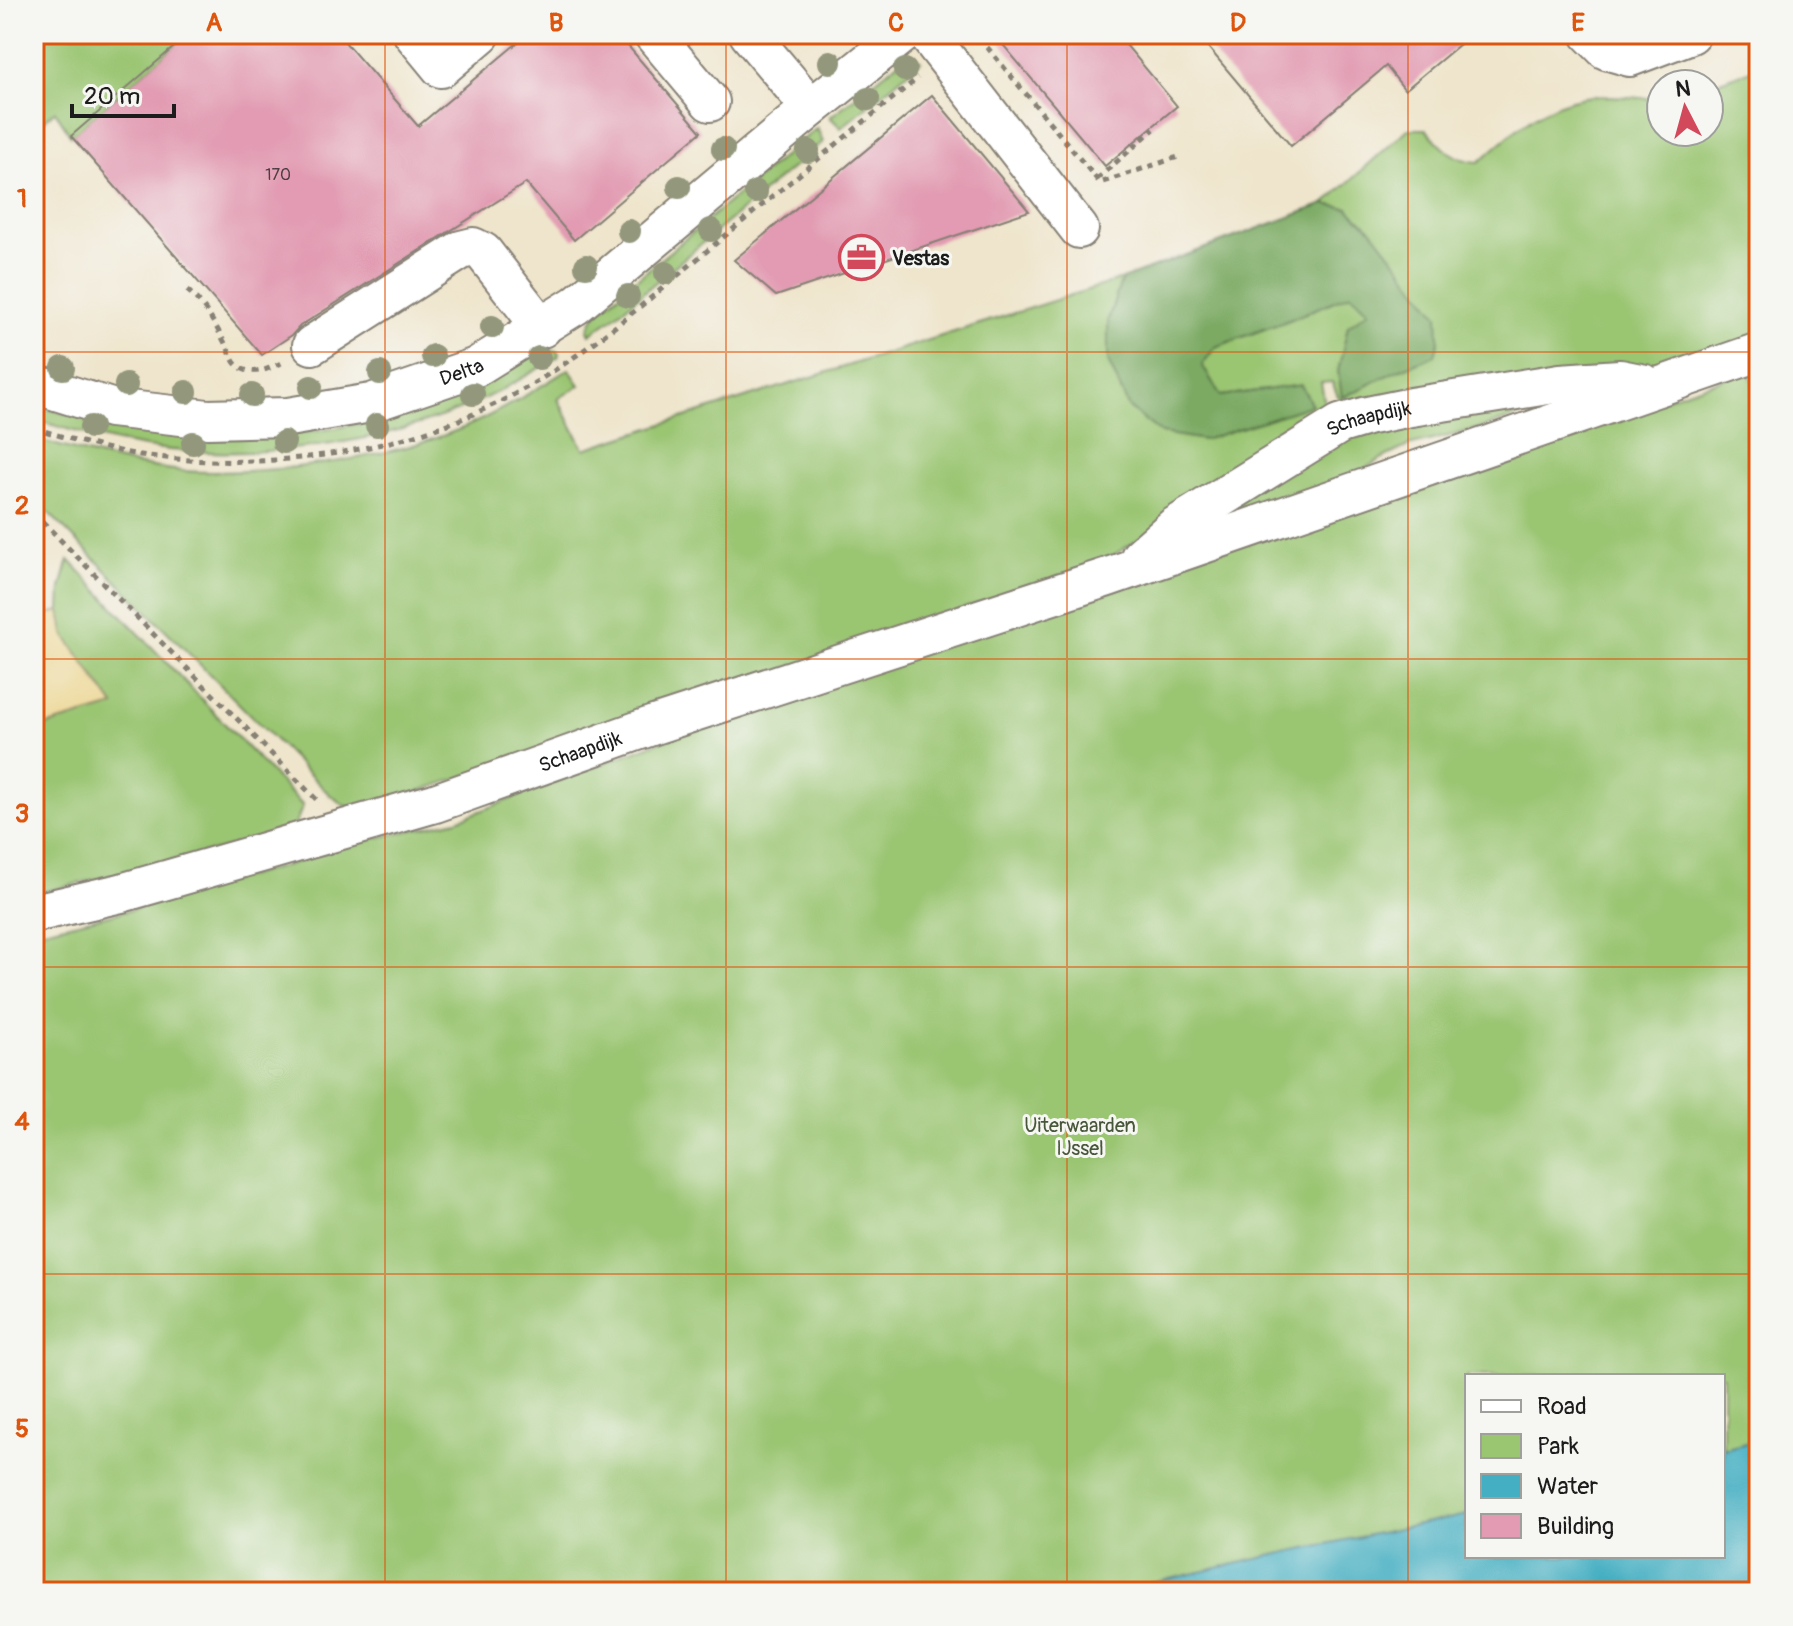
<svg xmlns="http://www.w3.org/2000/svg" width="1793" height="1626" viewBox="0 0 1793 1626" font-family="Pangolin,sans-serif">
<rect width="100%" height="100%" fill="#f6f6f2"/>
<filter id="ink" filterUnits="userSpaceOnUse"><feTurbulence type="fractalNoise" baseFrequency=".0125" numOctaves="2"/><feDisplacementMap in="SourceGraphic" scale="16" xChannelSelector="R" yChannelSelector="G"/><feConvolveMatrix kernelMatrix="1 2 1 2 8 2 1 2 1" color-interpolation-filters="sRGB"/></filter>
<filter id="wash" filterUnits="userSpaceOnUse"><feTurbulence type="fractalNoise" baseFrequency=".006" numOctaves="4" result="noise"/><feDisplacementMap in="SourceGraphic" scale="32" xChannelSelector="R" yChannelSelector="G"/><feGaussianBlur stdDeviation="1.8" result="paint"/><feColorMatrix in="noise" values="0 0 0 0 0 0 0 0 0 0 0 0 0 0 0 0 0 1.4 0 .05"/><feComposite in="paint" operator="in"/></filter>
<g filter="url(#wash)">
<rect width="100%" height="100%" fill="#efe5cc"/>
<g fill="#9ac571" stroke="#5b7046" stroke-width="2">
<polygon points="34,34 189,34 71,136 55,111 34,129"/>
<polygon points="919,59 921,61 841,128 830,117 901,60"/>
<path d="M1759 67V334L1675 363 1648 370 1344 411 1332 382 1321 383 1325 404 1313 424 1295 443 1102 562 363 810 345 806 329 794 34 498V441L39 440C86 454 133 466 182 471 220 474 259 471 297 467 354 460 410 450 463 428 500 412 535 390 569 369L580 385 558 399 584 449 1122 279 1108 319V360L1129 407 1161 433 1301 386 1220 396 1202 365 1215 347 1289 320 1351 293 1369 311 1396 371 1435 355 1438 315 1348 208 1324 204 1408 129H1426C1442 147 1453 161 1479 162 1510 134 1541 104 1585 97 1610 93 1636 100 1661 98V132H1709V85Z"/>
<polygon points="817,128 823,142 614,317 590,334 588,330 592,320 600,310"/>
<path d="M550 350 556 351 559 353 558 357C526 376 495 395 461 409 361 450 222 464 117 442 89 436 62 427 34 420V415L38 406C79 418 121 429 163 434 261 446 379 428 469 389 493 379 516 365 539 352Z"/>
<polygon points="1738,374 1750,375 1759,398 1759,1440 1723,1449 1723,1376 1467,1376 1467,1515 1287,1552 1114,1592 34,1592 34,932 135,909 294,863 353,843 457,820 765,701"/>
<polygon points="1594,389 1489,426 1408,446 1381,459 1353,476 1181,531 1332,440"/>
<polygon points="69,560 303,806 292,832 34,894 34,729 114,706 64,634 60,611 61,588"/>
</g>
<polygon fill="#7baa63" stroke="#4c6340" stroke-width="2" points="1324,204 1348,208 1372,230 1438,315 1439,340 1435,355 1396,371 1342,398 1338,371 1348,326 1369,311 1351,294 1289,320 1215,347 1202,365 1221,396 1301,385 1312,405 1204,440 1161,433 1129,408 1108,361 1108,320 1122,279"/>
<polygon fill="#eeda9e" stroke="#857b5d" stroke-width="2" points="60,611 64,634 114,706 34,729 34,617"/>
<polygon fill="#44afc2" stroke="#30666f" stroke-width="2" points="1759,1440 1759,1592 1114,1592 1287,1552 1467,1515 1467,1556 1723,1556 1723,1449"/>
<g id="blocks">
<g fill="#e29bb2">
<polygon points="189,34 338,34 418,126 528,34 618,34 701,132 574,240 526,183 300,326 292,335 262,355 71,136"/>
<polygon points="994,34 1117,34 1177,106 1105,166"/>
<polygon points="1197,34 1472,34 1405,90 1386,66 1291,146"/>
<polygon points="932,95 1029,211 776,296 734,260"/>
</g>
</g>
</g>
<g filter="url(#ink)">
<use href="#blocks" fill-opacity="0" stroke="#868074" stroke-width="2"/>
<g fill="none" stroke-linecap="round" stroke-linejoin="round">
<defs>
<g id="minor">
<polyline points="413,34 441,68 481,34"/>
<polyline points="653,34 710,102"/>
<polyline points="749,34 811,108"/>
<polyline points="927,34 1079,229"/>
<polyline points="1590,34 1606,50 1630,57 1691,34"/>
<polyline points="312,345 461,250 473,247 483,252 542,328"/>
<path id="s1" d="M34 384 111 408 208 419 288 417 371 403 476 367 576 305 811 108 903 34"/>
<path id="s2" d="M1140 557 1174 527 1340 424 1367 416 1411 407 1560 383 1620 379 1645 384"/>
<path id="s3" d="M34 913 121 893 435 803 654 725 1108 577 1759 352"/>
</g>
</defs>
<use href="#minor" stroke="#868074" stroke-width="42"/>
<g stroke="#868074" stroke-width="5" stroke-dasharray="6 6" stroke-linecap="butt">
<polyline points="987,47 1100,183 1178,157"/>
<polyline points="1097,179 1154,129"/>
<path d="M187 290C205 305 216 326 227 347 230 352 232 360 236 364 249 378 270 369 283 362"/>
<path d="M34 428C74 440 115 453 157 457 285 472 425 449 536 382 597 345 653 296 708 250 778 192 847 135 918 78"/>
<polyline points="34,513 317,800"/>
</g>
<use href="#minor" stroke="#fff" stroke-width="38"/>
</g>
<g fill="#93977c">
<circle cx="830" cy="62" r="12"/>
<circle cx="905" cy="70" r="12"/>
<circle cx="868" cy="99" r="12"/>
<circle cx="723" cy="149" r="12"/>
<circle cx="808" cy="151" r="12"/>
<circle cx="679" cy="187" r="12"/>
<circle cx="756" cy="192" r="12"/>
<circle cx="711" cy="230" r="12"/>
<circle cx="629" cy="231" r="12"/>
<circle cx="586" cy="266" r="12"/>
<circle cx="666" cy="273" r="12"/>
<circle cx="628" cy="296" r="12"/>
<circle cx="492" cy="327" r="12"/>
<circle cx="433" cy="356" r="12"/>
<circle cx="539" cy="358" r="12"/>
<circle cx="63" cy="368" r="12"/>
<circle cx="380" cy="373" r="12"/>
<circle cx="126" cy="385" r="12"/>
<circle cx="311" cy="387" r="12"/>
<circle cx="186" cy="392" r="12"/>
<circle cx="473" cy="394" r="12"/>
<circle cx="252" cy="395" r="12"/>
<circle cx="377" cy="425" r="12"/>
<circle cx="91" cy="427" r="12"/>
<circle cx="284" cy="442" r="12"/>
<circle cx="193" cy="443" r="12"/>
</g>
</g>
<path fill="none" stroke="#de560d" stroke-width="2" stroke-opacity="0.55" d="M385 34V1592M726 34V1592M1067 34V1592M1408 34V1592M34 352H1759M34 659H1759M34 967H1759M34 1274H1759"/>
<defs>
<symbol id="office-ring" viewBox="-11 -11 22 22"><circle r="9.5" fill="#f6f6f2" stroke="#d1495b" stroke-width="1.5"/><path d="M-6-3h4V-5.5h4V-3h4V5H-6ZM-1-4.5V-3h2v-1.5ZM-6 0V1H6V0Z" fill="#d1495b"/></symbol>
</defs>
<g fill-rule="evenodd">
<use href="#office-ring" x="836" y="232" width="51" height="51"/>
</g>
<g text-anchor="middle" stroke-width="6" stroke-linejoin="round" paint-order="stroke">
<g font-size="16" fill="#4e3c42">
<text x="278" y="180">170</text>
</g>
<g font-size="20" font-weight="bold" fill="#1c1c1c" stroke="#f6f6f2" text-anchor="start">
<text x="892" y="265">Vestas</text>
</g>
<g font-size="20" fill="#1c1c1c" stroke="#f6f6f2">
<text dy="7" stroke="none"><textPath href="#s1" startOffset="438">Delta</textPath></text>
<text dy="7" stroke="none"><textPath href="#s2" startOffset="270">Schaapdijk</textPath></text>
<text dy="7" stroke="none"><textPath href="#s3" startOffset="570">Schaapdijk</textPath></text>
</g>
<g font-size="20" fill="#48573a" stroke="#f6f6f2">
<text x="1080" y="1132">Uiterwaarden<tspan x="1080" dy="23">IJssel</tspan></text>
</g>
</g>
<rect width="1793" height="1626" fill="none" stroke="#f6f6f2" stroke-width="88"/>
<rect x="1465" y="1374" width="260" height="184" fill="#f6f6f2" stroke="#9f9f9c" stroke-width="2"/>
<rect x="1481" y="1400" width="40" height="12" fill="#ffffff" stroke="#9f9f9c" stroke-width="2"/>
<text x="1537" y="1414" font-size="24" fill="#1c1c1c">Road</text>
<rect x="1481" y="1434" width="40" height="24" fill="#9ac571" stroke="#9f9f9c" stroke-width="2"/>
<text x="1537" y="1454" font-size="24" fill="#1c1c1c">Park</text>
<rect x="1481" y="1474" width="40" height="24" fill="#44afc2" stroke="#9f9f9c" stroke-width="2"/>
<text x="1537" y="1494" font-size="24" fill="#1c1c1c">Water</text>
<rect x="1481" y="1514" width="40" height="24" fill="#e29bb2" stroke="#9f9f9c" stroke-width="2"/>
<text x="1537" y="1534" font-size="24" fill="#1c1c1c">Building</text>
<g transform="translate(1685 108) rotate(354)"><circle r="38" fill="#f6f6f2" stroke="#9f9f9c" stroke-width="2"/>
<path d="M0-6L14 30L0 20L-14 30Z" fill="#d1495b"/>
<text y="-12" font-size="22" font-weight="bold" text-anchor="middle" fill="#1c1c1c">N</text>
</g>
<path d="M72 104v12h102v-12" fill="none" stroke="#1c1c1c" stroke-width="4"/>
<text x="84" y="104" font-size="24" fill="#1c1c1c" stroke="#f6f6f2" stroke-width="6" paint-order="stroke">20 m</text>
<rect x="44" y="44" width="1705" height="1538" fill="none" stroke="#de560d" stroke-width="3"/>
<g font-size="26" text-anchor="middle" font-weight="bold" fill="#de560d">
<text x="214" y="31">A</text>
<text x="556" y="31">B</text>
<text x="896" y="31">C</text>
<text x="1238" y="31">D</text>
<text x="1578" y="31">E</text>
<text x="22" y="207">1</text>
<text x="22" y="514">2</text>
<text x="22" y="822">3</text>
<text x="22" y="1130">4</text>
<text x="22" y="1437">5</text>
</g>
</svg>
